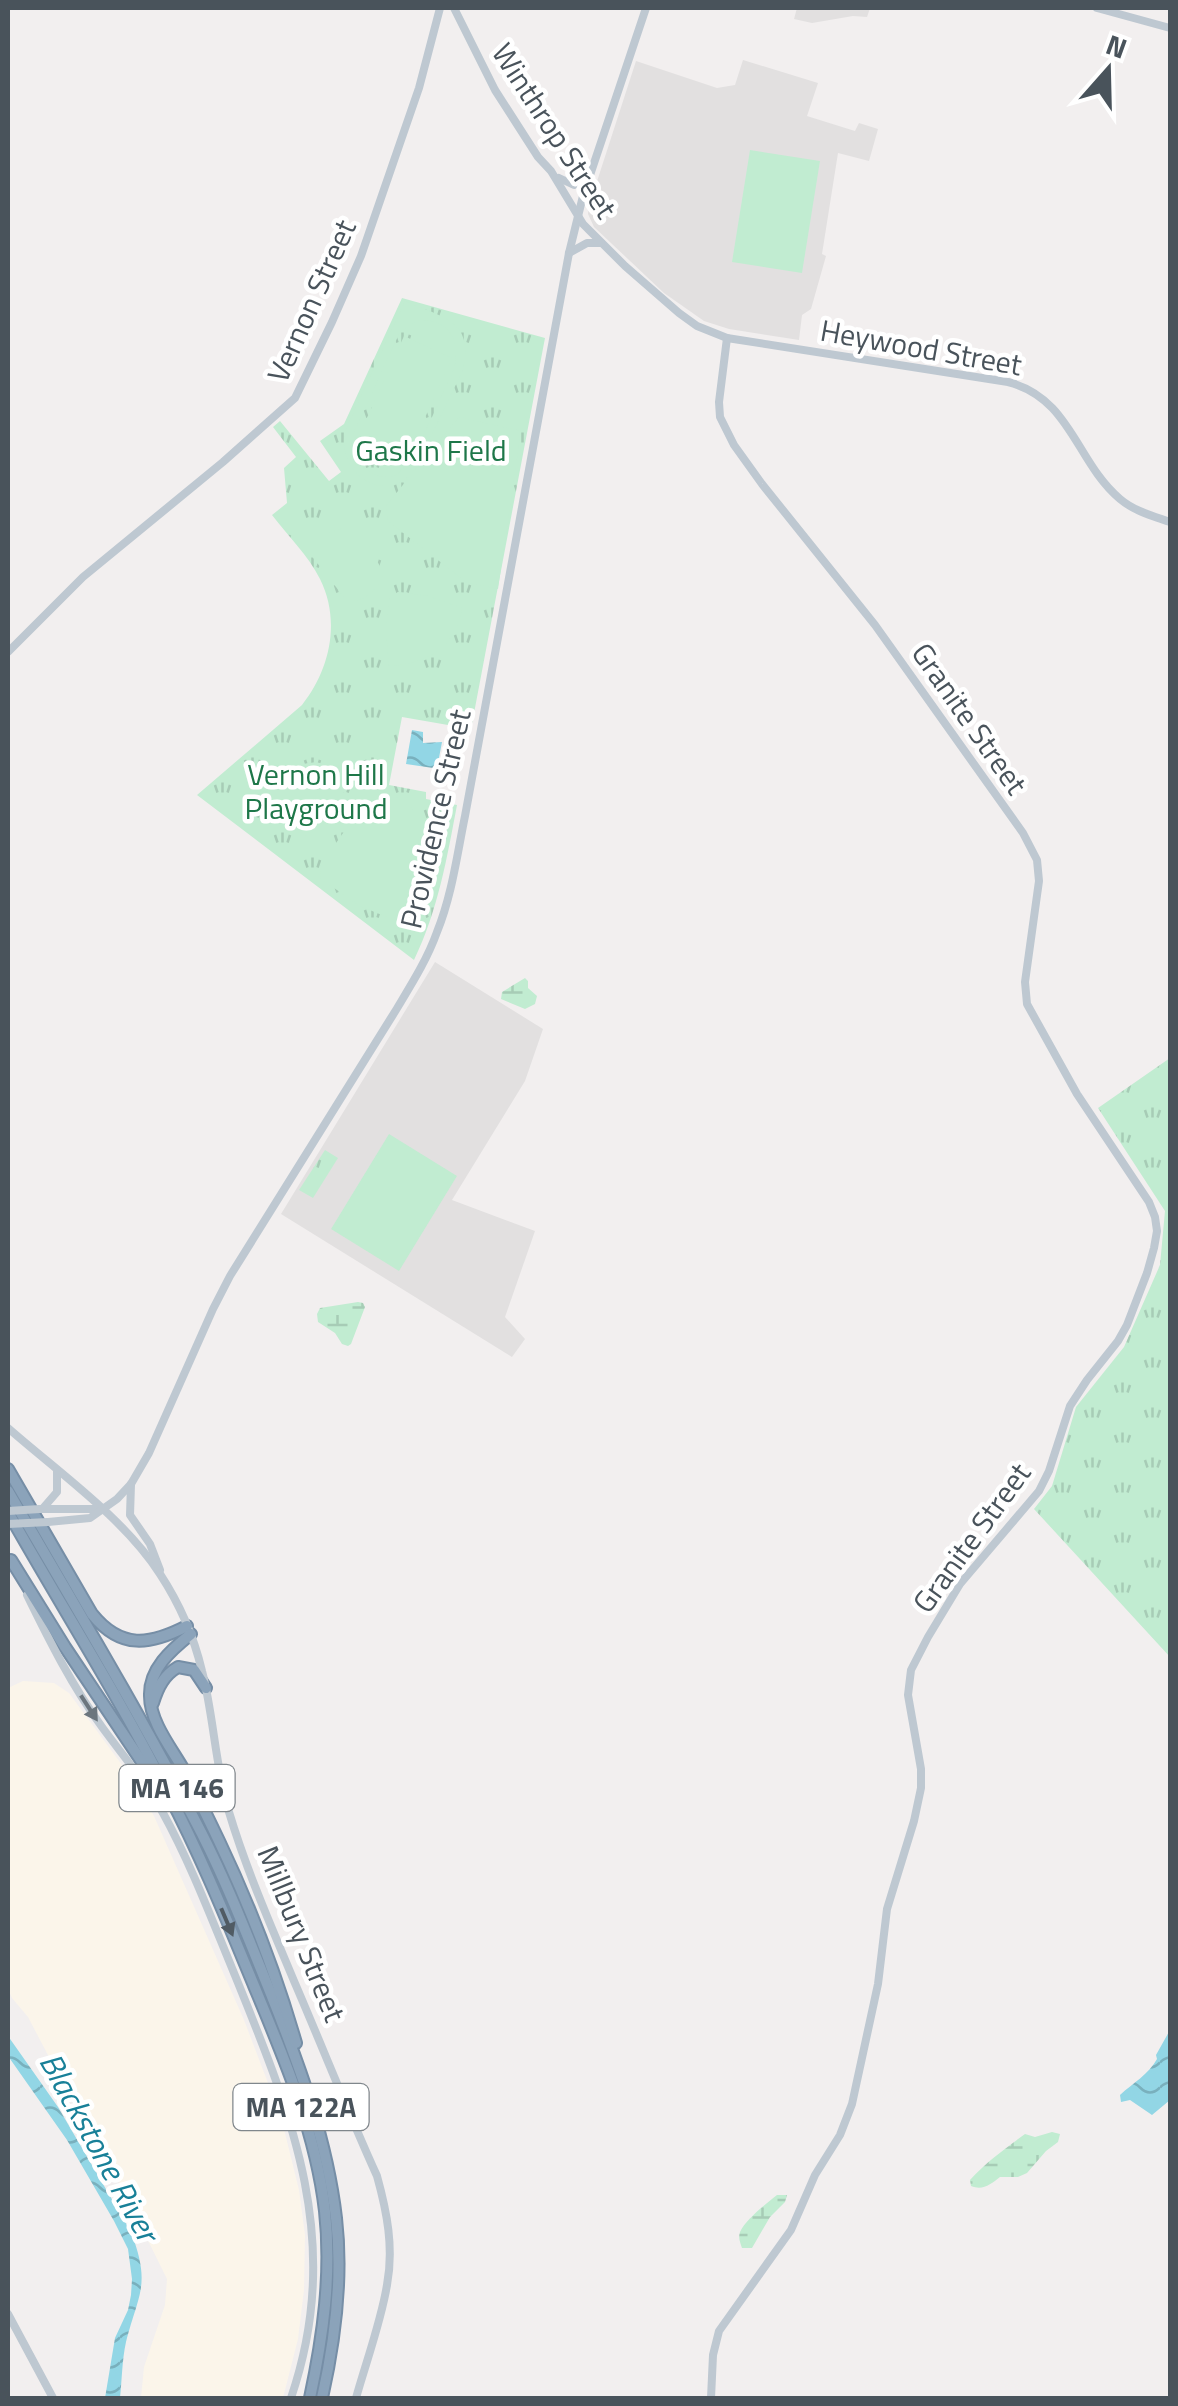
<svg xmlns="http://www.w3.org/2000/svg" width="1178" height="2406" viewBox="0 0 1178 2406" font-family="'Titillium Web',sans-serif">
<defs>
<pattern id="grass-tufts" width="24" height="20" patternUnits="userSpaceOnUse" patternTransform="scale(2.5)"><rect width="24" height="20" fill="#c1ecd1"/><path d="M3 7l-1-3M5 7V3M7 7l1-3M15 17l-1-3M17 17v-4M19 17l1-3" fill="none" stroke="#a7ccb6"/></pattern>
<pattern id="wetland-marsh" width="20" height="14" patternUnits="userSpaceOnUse" patternTransform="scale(2.5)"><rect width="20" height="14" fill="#c1ecd1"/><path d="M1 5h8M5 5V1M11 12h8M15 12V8" fill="none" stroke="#a7ccb6"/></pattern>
<pattern id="water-waves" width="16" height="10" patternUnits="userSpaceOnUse" patternTransform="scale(2.5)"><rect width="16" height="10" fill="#92d6e5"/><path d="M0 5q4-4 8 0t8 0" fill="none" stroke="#79b0bd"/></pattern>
</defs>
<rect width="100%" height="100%" fill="#f2efef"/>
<polygon fill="#fbf5ea" points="23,1681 54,1683 69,1693 122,1765 154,1816 244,2020 281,2117 299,2190 305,2235 304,2290 298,2339 283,2398 141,2398 144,2367 165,2305 167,2279 80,2103 49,2057 28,2017 12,1998 8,1989 8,1688"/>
<g fill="#e2e0e0">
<polygon points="797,8 870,8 867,17 853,16 812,23 794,19"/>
<polygon points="743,60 818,83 807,116 855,131 859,123 878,129 869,161 838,153 822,254 826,256 811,309 802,315 799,340 729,329 704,321 664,293 594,227 588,214 589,206 636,61 717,88 735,85"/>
<polygon points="435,962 543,1029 525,1081 452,1200 535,1231 505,1317 525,1339 512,1357 281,1214"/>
</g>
<g fill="url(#grass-tufts)">
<path d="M402 298 545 338 471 729 402 717 389 785 426 792V799L457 805C447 858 438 910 414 960L197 795 302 705C330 670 341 621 320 579 308 555 288 536 272 515L287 503 284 468 296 457 273 427 280 421 329 481 341 472 320 441 344 424Z"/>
<polygon points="1170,1058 1170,1657 1034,1509 1052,1486 1076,1407 1124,1347 1160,1265 1165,1211 1098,1108"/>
<polygon points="325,1150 338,1158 313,1198 299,1190"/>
</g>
<g fill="url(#wetland-marsh)">
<polygon points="525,978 528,981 528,988 537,996 535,1004 525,1009 501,999 502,992"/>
<polygon points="358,1302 363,1303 365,1307 351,1344 348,1346 342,1344 335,1333 318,1322 317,1314 320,1308"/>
<path d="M1052 2132 1060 2134 1058 2142 1046 2151 1027 2173 1018 2177H1000C991 2184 983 2191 971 2186L970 2180C987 2161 1006 2148 1025 2134L1035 2137Z"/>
<path d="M777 2195H787L785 2202 770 2217 752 2248H742C740 2242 738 2238 740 2232 746 2219 767 2203 777 2195Z"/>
</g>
<g fill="#c1ecd1" fill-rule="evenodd">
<polygon points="750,150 820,161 802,273 732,262"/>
<path d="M405 301C442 318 476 319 462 372L414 471 459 417 521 431 498 589 466 582 388 521 386 506 410 476C403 480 397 485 388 486 358 488 339 457 345 431ZM425 320C453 323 460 344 454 369 443 391 414 465 396 475 385 480 374 475 366 469 353 459 350 449 353 434L400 332 416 321Z"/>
<polygon points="404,336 452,358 404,464 356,442"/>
<path d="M346 527 364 536 384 574C377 590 365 602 347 601L310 554 329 533Z"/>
<path d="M398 592 428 596 462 608C456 648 426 664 389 666L386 629 390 598Z"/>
<path d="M316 762 339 768 353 778 315 838H309L279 816 257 792C274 772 291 765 316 762Z"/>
<path d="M389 792 446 833C442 882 436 888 406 925L360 906 321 879 320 866 350 823Z"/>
<polygon points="389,1134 457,1176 399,1271 331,1229"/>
</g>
<g fill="url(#water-waves)">
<polygon points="412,730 423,732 423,743 442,742 438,763 433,768 406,764"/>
<path d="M1170 2030V2100L1152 2115 1130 2100 1121 2102 1120 2095C1133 2083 1149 2074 1157 2059L1156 2055Z"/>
<path d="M8 2036 58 2107 131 2232C151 2285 139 2292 126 2342 122 2360 122 2380 120 2398H105L115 2338 128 2310 131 2295 132 2279 128 2249 114 2221 67 2140 8 2056Z"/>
</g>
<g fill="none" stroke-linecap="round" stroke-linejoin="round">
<defs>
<g id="highway">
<path d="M8 1469 92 1614C121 1650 150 1645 187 1626"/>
<path d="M8 1491C74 1604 142 1717 202 1834 228 1885 249 1940 271 1994 300 2067 327 2140 336 2218 343 2278 335 2340 322 2398"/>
<path d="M8 1512C61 1606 120 1698 169 1795 202 1858 228 1923 255 1988 285 2060 316 2133 325 2211 332 2274 323 2337 310 2398"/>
<polyline points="11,1560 65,1647 152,1777"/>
<path d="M191 1634C171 1650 149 1669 150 1696 150 1723 173 1750 185 1772 197 1795 208 1818 219 1841 250 1906 276 1974 296 2043"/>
<path d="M153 1703C158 1687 164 1675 178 1667L194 1670 206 1688"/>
</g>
</defs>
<use href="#highway" stroke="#768ea6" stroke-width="14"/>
<g stroke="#bec8d1" stroke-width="8">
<path d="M454 8 495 90 538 157 551 171 583 224 625 266 679 313 697 326 727 338 1008 382C1071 398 1076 462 1120 499 1134 511 1153 516 1170 522"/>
<polyline points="1097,8 1170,28"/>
<polyline points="559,178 574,185 590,176"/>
<polyline points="569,253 587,243 601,243"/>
<polyline points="8,652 83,577 223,462 295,398 332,322 361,256 419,88 440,8"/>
<path d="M8 1428C58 1472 124 1518 160 1574 179 1603 194 1637 202 1671 214 1717 215 1766 229 1812 246 1869 271 1926 294 1981 322 2046 348 2112 377 2176 387 2212 394 2248 387 2285 381 2322 366 2362 356 2398"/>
<polyline points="131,1484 130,1515 150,1544 160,1570"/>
<polyline points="44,1507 57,1492 57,1471"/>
<polyline points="40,1509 101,1509"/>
<path d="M48 1522 90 1518 117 1499 131 1484 149 1453 213 1309 230 1276 396 1010C411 985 427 960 437 932 452 895 457 855 465 816L569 253 583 196 646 8"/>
<path d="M27 1595C49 1640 72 1686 102 1727 123 1756 146 1782 163 1813 191 1864 212 1920 234 1973 293 2118 344 2242 291 2398"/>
<polyline points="8,2314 53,2398"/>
<polyline points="711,2398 713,2355 719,2331 791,2230 815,2175 840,2135 852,2104 878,1984 887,1909 914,1821 921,1788 921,1769 908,1695 911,1670 928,1637 960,1584 1039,1491 1049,1471 1070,1406 1087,1380 1118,1341 1127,1325 1147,1273 1154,1248 1157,1231 1155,1217 1149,1202 1077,1094 1027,1004 1025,982 1039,881 1037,860 1023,833 875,625 762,484 734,445 720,417 719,402 727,338"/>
</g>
<use href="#highway" stroke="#8ba3ba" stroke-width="10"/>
<g stroke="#bec8d1" stroke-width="8">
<polyline points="8,1511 40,1509"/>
<polyline points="8,1524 48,1522"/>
</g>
</g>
<defs><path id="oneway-solid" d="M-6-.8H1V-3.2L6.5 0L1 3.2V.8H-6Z" transform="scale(2.5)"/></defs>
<use fill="#6c767e" href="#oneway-solid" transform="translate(89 1708) rotate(57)"/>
<use fill="#505b64" href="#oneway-solid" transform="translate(227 1922) rotate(67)"/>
<g text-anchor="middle" stroke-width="9" stroke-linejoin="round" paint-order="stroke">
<g fill="#fff" stroke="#80878c" stroke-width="2.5">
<rect x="119.5" y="1765" width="115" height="46" rx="8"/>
<rect x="233.5" y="2084" width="135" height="46" rx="8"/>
</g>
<g font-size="28" font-weight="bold" fill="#49535b">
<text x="177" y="1798">MA 146</text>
<text x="301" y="2117">MA 122A</text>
</g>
<g font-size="30" fill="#49535b" stroke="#fff">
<text transform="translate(554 131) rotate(57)" y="10">Winthrop Street</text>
<text transform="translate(312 301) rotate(-66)" y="10">Vernon Street</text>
<text transform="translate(921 348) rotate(10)" y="10">Heywood Street</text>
<text transform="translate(969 719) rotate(55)" y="10">Granite Street</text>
<text transform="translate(436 819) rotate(-77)" y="10">Providence Street</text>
<text transform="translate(972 1538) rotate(-54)" y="10">Granite Street</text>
<text transform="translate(301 1934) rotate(68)" y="10">Millbury Street</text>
</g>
<g font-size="30" fill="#1e7749" stroke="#fff">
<text x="431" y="461">Gaskin Field</text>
<text x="316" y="785">Vernon Hill<tspan x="316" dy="34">Playground</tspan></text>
</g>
<g font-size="32" font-style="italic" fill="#188098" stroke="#fff">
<text transform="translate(99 2147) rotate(61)" y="11">Blackstone River</text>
</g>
</g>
<rect width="1178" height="2406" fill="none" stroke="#49535b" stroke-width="20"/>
<g transform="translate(1108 70) rotate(20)" stroke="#ffffff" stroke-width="8" paint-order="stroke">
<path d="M0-8L18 38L0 25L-18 38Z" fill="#49535b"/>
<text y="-15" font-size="28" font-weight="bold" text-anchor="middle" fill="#49535b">N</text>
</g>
</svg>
